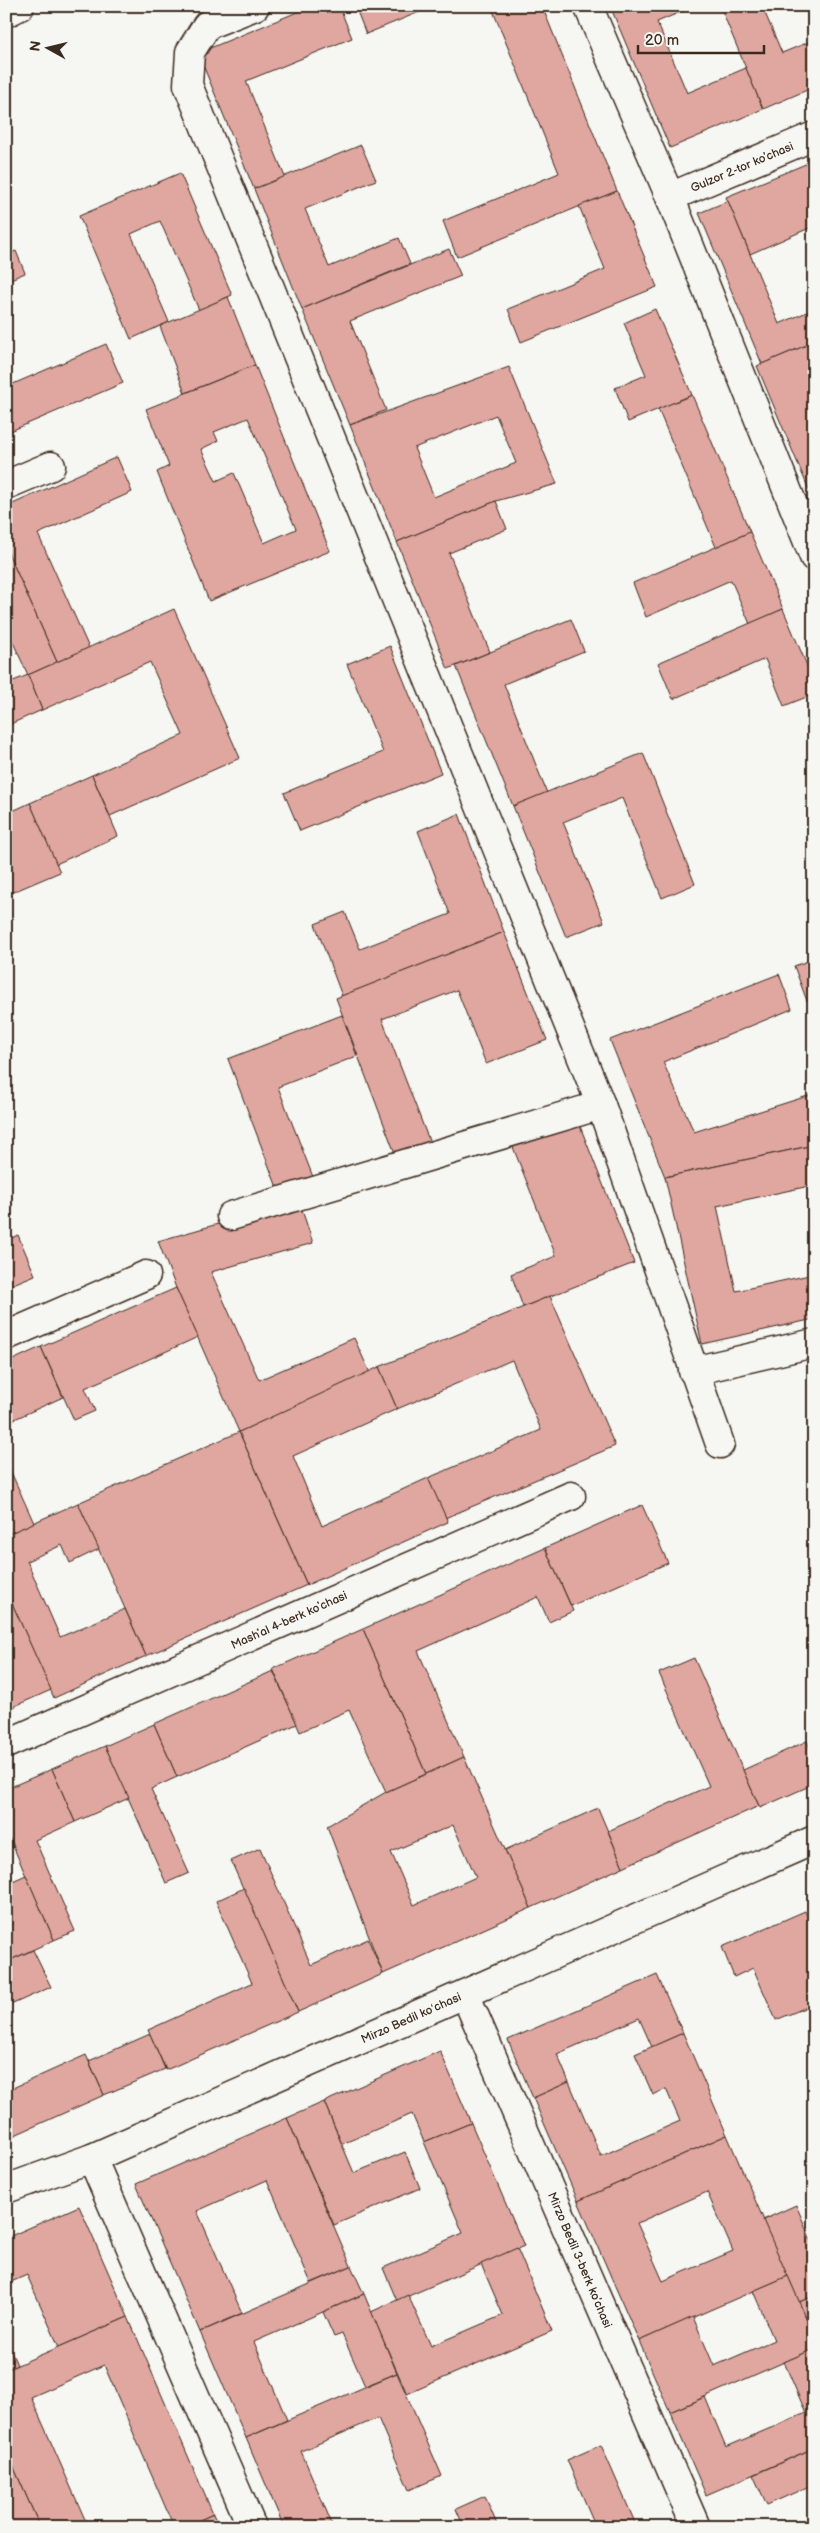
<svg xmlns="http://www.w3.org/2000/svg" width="820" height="2533" viewBox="0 0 820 2533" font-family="'Balsamiq Sans',sans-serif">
<rect width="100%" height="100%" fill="#f6f6f2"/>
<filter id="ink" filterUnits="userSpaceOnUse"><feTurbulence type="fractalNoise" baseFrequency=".02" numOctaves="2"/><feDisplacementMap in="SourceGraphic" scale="10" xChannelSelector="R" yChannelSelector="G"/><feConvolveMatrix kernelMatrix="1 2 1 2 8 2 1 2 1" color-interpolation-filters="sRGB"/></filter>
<g filter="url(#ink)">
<g fill="#e0a6a0" stroke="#3b2a1e" fill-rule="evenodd">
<polygon points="312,6 339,6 352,38 246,81 285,177 254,189 198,53"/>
<polygon points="355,6 434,6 366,34"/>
<polygon points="491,6 542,6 617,191 457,257 443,221 559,173"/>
<polygon points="610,6 695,6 657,22 687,93 746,68 763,109 670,148"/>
<polygon points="720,6 762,6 782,53 809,42 814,55 814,87 763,109"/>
<polygon points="361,145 376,180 305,209 329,267 399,238 410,264 302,309 254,189"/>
<polygon points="813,161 814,226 750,254 726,197"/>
<polygon points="180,173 232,295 199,310 160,221 131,234 169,322 131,339 79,216"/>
<polygon points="617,191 657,287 521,342 508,309 605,269 579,206"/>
<polygon points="728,201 779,324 814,309 814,342 762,364 699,213"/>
<polygon points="449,249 461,276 350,321 386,410 350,425 302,309"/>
<polygon points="16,251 25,273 6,281 6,255"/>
<polygon points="228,297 255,365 185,393 160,326"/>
<polygon points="655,309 692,395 628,422 615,388 646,375 624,323"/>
<polygon points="814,342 814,502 757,366"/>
<polygon points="106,344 123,383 6,433 6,387"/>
<path d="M255 365 330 551 209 601 157 472 169 466 146 409ZM248 418 296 529 264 543 234 473 216 481 201 449 218 441 214 432Z"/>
<path d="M509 367 557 484 496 501 397 542 350 425ZM496 415 516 463 434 497 414 448Z"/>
<polygon points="692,395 750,532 716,547 658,409"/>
<polygon points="117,457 132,492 38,534 89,648 57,662 6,548 6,507"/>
<polygon points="496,501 507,529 449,553 490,652 448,669 397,542"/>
<polygon points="750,532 783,609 750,624 731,580 646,617 633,583"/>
<polygon points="6,548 57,662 28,675 6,627"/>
<polygon points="174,609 240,758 110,816 92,775 183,735 150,662 42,710 28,675"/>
<polygon points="783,609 814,682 814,694 784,706 765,659 673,699 658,663"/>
<polygon points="571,619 584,651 504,684 547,793 513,806 456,666"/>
<polygon points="390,646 441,773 300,831 284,793 383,752 347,664"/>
<polygon points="28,675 42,710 6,726 6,684"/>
<polygon points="643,753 695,884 662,898 622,798 563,822 604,922 566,937 513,806"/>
<polygon points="92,775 118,836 56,864 30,803"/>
<polygon points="30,803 60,872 6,895 6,814"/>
<polygon points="459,814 504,932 342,996 315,924 345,912 360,949 450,914 418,831"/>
<polygon points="504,932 547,1040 486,1064 457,990 382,1019 430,1143 396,1156 336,998"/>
<polygon points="814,959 814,998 807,1001 794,966"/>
<polygon points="779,974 792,1009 663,1062 694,1132 814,1094 814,1145 665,1177 610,1040"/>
<polygon points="342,1015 357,1056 278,1087 313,1177 278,1190 228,1059"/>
<polygon points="576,1116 634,1263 523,1307 511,1274 556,1256 511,1142"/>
<polygon points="814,1145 814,1185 717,1206 736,1291 814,1274 814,1319 702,1344 665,1177"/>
<polygon points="299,1201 313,1243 211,1272 259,1380 354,1338 370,1373 239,1432 176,1288 158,1241"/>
<polygon points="18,1235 35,1275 6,1287 6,1241"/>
<polygon points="176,1288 198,1337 85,1388 95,1411 74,1420 41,1347"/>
<polygon points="550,1296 615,1446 445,1518 428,1478 541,1430 512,1360 397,1409 379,1367"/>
<polygon points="41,1347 63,1397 6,1423 6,1363"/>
<polygon points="379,1367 397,1409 293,1456 322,1526 428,1478 448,1522 307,1585 239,1432"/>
<polygon points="239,1432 307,1585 146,1656 78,1503"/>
<polygon points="6,1461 34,1523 6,1535"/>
<polygon points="78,1503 99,1549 70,1563 62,1545 27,1561 60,1637 125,1609 146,1656 54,1698 6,1590 6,1535"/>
<polygon points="642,1505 668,1563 571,1606 545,1548"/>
<polygon points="545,1548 573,1611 549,1622 538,1597 418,1651 464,1757 426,1774 363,1629"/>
<polygon points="6,1590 51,1690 6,1710"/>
<polygon points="363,1629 426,1774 386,1792 349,1710 300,1732 273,1669"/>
<polygon points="694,1658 759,1806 623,1867 608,1831 709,1786 659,1673"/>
<polygon points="273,1671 297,1724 177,1777 154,1724"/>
<polygon points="154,1724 177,1777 151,1789 189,1873 166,1883 105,1746"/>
<polygon points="807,1741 814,1757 814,1784 760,1808 743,1770"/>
<polygon points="105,1746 129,1798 75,1822 52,1769"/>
<path d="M464 1757 531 1908 383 1974 327 1826 386 1792ZM453 1825 476 1877 414 1905 391 1852Z"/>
<polygon points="52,1769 75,1822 35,1840 75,1931 54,1940 6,1830 6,1789"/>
<polygon points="598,1808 623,1867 531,1908 505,1850"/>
<polygon points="6,1830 14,1847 6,1850"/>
<polygon points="260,1848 311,1965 368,1939 383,1974 298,2012 231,1861"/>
<polygon points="26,1875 54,1940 6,1962 6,1927 12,1924 6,1911 6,1884"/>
<polygon points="244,1888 298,2012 166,2070 148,2030 252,1983 216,1901"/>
<polygon points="805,1911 814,1932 814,2004 776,2020 753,1968 734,1977 722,1947"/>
<polygon points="33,1950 51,1987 6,2007 6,1962"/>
<polygon points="657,1975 683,2033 652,2047 639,2018 557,2054 569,2082 533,2098 508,2040"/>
<polygon points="683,2033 727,2135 578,2201 533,2098 569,2082 601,2156 680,2121 666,2089 653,2095 635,2054"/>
<polygon points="150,2034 165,2069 104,2095 89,2061"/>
<polygon points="440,2051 471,2123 424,2142 412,2114 342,2144 324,2102"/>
<polygon points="86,2055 104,2095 6,2139 6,2091"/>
<polygon points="324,2102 354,2173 405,2152 420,2188 334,2225 287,2118"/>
<polygon points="287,2118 351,2266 311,2283 267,2180 197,2211 242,2313 200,2332 136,2184"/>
<polygon points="471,2123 524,2246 397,2301 383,2268 463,2233 424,2142"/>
<path d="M727 2135 788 2276 639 2341 578 2201ZM707 2192 733 2251 663 2281 637 2223Z"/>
<polygon points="796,2205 814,2247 814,2296 799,2302 763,2220"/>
<polygon points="79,2206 128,2317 59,2347 27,2275 11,2282 6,2270 6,2238"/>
<polygon points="517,2248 552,2331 407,2394 371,2312 408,2295 431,2346 503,2315 481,2264"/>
<polygon points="351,2266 364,2294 254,2342 287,2420 246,2438 200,2332"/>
<polygon points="788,2276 814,2335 814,2349 670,2412 639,2341 693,2317 714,2366 774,2340 753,2291"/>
<polygon points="364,2294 397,2373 365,2386 342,2334 334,2337 323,2312"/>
<polygon points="814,2296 814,2332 813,2333 799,2302"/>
<polygon points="128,2317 213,2514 185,2527 174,2527 104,2365 31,2397 87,2524 82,2527 40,2527 6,2450 6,2370"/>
<polygon points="6,2339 17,2365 6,2370"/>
<polygon points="814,2349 814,2448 706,2495 670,2412 705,2397 726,2447 806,2413 784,2362"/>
<polygon points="397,2373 442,2476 409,2490 378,2418 301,2451 332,2524 326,2527 284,2527 246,2438"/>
<polygon points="601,2445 637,2527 596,2527 567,2460"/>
<polygon points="814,2448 814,2484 767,2505 753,2475"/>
<polygon points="6,2450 40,2527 6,2527"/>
<polygon points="485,2496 498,2527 464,2527 456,2509"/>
<polygon points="213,2514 219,2527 185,2527"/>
</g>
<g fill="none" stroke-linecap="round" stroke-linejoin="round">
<defs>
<g id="minor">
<polyline points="255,6 207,25 190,52 188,85 601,1105 720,1444"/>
<polyline points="588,6 670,197 814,557"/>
<polyline points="6,13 20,6"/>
<polyline points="670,197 814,136"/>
<polyline points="6,485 51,466"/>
<polyline points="231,1216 601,1105"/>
<polyline points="6,1336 146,1275"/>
<polyline points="693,1371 814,1343"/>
<polyline points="6,1744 571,1496"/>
<polyline points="465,1994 696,2527"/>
<polyline points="92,2158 252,2527"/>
<polyline points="6,2189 92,2158 814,1840"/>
</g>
</defs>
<use href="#minor" stroke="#3b2a1e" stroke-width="31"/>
<use href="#minor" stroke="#f6f6f2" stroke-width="28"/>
</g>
</g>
<g text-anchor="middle" stroke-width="4" stroke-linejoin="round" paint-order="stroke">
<g font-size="12" fill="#3b2a1e" stroke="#f6f6f2">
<text transform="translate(742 167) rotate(-23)" y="4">Gulzor 2-tor koʼchasi</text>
<text transform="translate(289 1620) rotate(-24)" y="4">Mashʼal 4-berk koʼchasi</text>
<text transform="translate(411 2018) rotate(-24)" y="4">Mirzo Bedil koʻchasi</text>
<text transform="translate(580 2260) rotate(67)" y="4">Mirzo Bedil 3-berk koʼchasi</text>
</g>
</g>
<rect width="820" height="2533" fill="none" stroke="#f6f6f2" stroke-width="25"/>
<rect x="12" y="12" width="795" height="2508" fill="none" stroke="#3b2a1e" stroke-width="2" filter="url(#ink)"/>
<g transform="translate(48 48) rotate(278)" stroke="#f6f6f2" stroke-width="4" paint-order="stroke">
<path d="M0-4L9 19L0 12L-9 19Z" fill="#3b2a1e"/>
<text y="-8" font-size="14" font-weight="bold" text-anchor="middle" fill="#3b2a1e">N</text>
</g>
<path d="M638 45v8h126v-8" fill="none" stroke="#3b2a1e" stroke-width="2.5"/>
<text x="645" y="45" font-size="15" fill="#3b2a1e" stroke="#f6f6f2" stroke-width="4" paint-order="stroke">20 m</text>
</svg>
